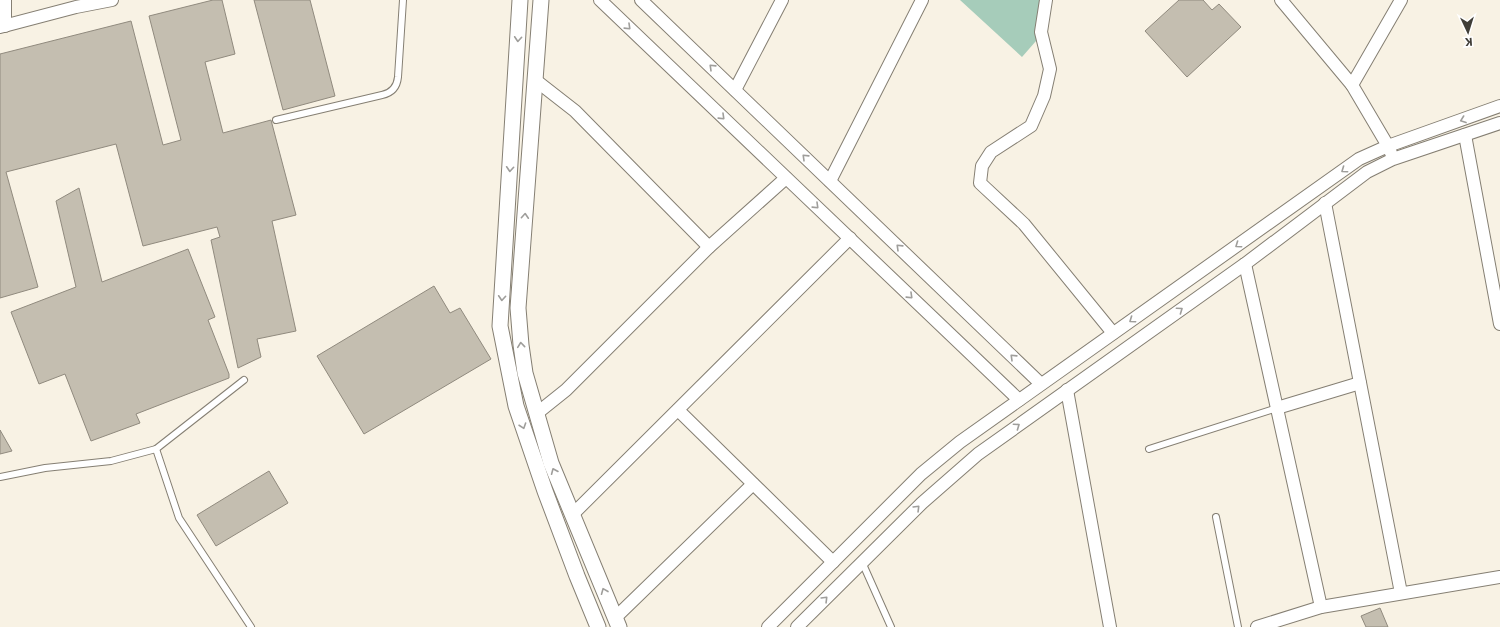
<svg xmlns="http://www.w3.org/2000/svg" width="1500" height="627" viewBox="0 0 1500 627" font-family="Commissioner,sans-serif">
<rect width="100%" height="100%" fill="#f8f2e4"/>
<polygon fill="#a6ccba" points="960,0 1040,0 1039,6 1036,41 1022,57"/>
<g fill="#c4beb0" stroke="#908a7e">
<polygon points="213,0 222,0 235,54 205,62 223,133 271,120 296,215 272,221 296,331 257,339 261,357 238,368 211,240 220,237 217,227 143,246 116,144 6,172 38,287 0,298 0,54 131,21 163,145 181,140 149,16"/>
<polygon points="254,0 310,0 335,96 283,110"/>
<polygon points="1179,0 1203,0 1212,10 1219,4 1241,27 1187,77 1145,31"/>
<polygon points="79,188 102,282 188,249 215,317 208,320 229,374 229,378 136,414 140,423 91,441 65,374 39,384 11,312 76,287 56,201"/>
<polygon points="434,286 450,313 460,308 491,359 364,434 317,356"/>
<polygon points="0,430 12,451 0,454"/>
<polygon points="269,471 288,503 216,546 197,515"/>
<polygon points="1380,608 1388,627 1366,627 1361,616"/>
</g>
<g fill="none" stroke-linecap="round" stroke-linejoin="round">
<defs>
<g id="service">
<path d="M276 120 382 95C392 93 397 87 398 77L403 0"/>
<polyline points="156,449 244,380"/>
<polyline points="1149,449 1277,408"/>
<polyline points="0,477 45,468 111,461 156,449 179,518 251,627"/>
<polyline points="1216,517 1238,627"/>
<polyline points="862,562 891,627"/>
</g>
<g id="minor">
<polyline points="5,0 5,26"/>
<polyline points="600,0 1019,400"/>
<polyline points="641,0 1041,384"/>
<polyline points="1046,0 1041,32 1050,69 1044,96 1031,126 991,152 982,166 980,183 1024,224 1113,333"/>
<polyline points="1281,0 1352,85"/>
<polyline points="0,27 76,7 112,0"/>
<polyline points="534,79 575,111 709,247"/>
<polyline points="735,90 782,0"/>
<polyline points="1465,135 1500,324"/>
<polyline points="1391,153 1388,146 1352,85 1401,0"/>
<polyline points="830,181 922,0"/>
<polyline points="1325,203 1401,593"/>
<polyline points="1245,264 1321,607"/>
<polyline points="1067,390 1110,627"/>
<polyline points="1277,408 1360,383"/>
<polyline points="678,410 833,562"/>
<polyline points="536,414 566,390 709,247 786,178"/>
<polyline points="572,515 850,238"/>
<polyline points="615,618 753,484"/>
<polyline points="768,627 921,474 960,442 1359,159 1388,146 1500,106"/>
<polyline points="797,627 922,503 978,454 1245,264 1367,172 1393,159 1500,123"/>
<polyline points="1257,627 1321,607 1500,577"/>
</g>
<g id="tertiary">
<polyline points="520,0 500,326 516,406 545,491 577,576 598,627"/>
<polyline points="541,0 518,308 521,345 525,373 551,463 619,627"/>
</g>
</defs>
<use href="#service" stroke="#857f73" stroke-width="8"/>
<use href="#minor" stroke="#857f73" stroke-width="14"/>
<use href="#tertiary" stroke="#857f73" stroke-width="17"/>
<use href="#service" stroke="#fff" stroke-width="6"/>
<use href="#minor" stroke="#fff" stroke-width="12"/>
<use href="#tertiary" stroke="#fff" stroke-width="15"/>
</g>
<defs><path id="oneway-chevron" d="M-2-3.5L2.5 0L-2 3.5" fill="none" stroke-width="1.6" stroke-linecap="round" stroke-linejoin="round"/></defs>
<g stroke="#9f9e9b">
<use href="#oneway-chevron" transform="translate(628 27) rotate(44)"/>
<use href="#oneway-chevron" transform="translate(518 39) rotate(94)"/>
<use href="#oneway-chevron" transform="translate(712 67) rotate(-136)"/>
<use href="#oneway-chevron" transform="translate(722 117) rotate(44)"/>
<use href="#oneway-chevron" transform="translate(1463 120) rotate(160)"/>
<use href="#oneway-chevron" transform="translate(805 157) rotate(-136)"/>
<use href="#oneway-chevron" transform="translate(510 169) rotate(94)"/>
<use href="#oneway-chevron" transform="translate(1344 170) rotate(145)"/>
<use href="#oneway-chevron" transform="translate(816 206) rotate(44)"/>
<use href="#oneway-chevron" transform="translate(525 216) rotate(-86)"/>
<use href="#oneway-chevron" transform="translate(1238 245) rotate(145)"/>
<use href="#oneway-chevron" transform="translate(899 247) rotate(-136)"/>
<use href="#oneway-chevron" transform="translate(910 296) rotate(44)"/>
<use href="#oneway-chevron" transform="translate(502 298) rotate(94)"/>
<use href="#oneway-chevron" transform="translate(1180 310) rotate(-35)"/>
<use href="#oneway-chevron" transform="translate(1132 320) rotate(145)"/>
<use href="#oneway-chevron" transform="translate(521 345) rotate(-96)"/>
<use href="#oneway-chevron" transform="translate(1013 357) rotate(-136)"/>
<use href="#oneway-chevron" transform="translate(523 426) rotate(71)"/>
<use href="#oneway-chevron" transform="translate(1017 426) rotate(-35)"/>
<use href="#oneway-chevron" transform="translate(554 471) rotate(-113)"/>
<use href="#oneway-chevron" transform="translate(917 508) rotate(-45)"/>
<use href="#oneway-chevron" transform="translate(604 591) rotate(-112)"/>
<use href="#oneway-chevron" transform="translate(825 599) rotate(-45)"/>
</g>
<g transform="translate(1468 32) rotate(176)" stroke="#ffffff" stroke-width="3" paint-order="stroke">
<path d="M0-3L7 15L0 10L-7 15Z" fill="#3f3d37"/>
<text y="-6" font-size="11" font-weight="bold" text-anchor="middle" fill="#3f3d37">K</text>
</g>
</svg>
